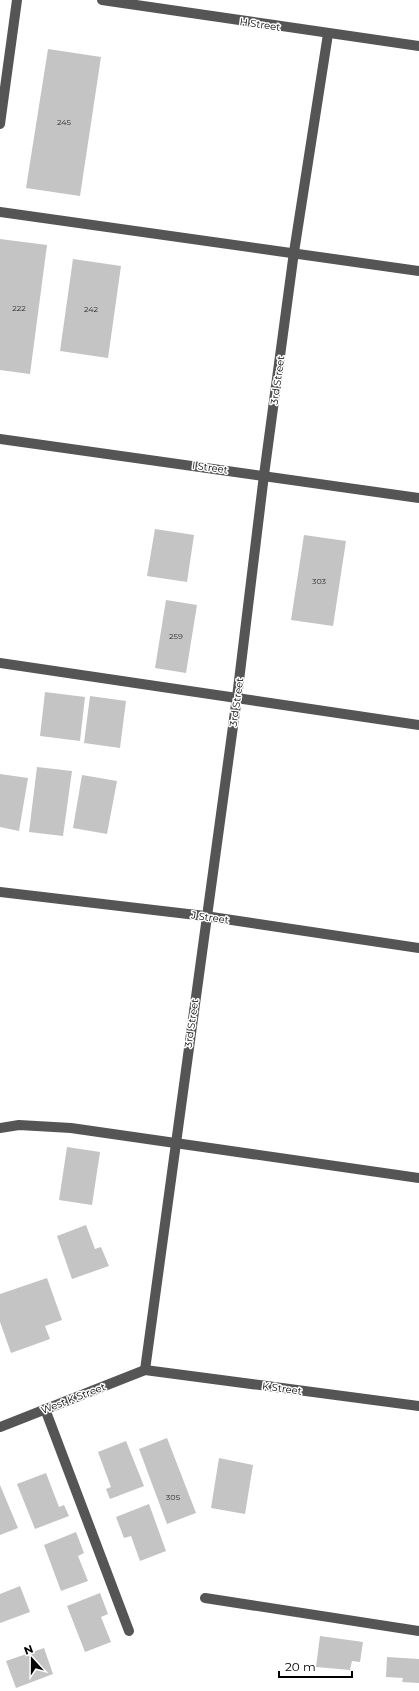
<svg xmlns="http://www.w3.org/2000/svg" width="419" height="1691" viewBox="0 0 419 1691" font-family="Montserrat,sans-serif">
<rect width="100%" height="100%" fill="#fff"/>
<g fill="#c4c4c4">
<polygon points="48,49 101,57 80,196 26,188"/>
<polygon points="0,239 47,245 30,374 0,370"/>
<polygon points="73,259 121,266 108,358 60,351"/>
<polygon points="155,529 194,535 187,582 147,576"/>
<polygon points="304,535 346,541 333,626 291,620"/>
<polygon points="166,600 197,605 186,673 155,668"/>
<polygon points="45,692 85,697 80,741 40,736"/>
<polygon points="90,696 126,701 120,748 84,743"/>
<polygon points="37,767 72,771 63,836 29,832"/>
<polygon points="0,774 28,778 19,831 0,827"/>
<polygon points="82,775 117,781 107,834 73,828"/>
<polygon points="67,1147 100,1152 92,1205 59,1200"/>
<polygon points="86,1225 95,1249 101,1247 109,1266 72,1279 57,1236"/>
<polygon points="47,1278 62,1320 45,1326 50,1339 11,1353 0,1322 0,1294"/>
<polygon points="167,1438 196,1513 167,1524 139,1449"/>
<polygon points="126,1441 144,1486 110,1499 106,1489 111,1487 98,1452"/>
<polygon points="219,1458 253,1465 245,1514 211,1508"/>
<polygon points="46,1473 59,1507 64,1505 69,1516 35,1529 17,1484"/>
<polygon points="0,1485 18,1528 0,1535"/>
<polygon points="149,1504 166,1551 140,1561 131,1536 124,1538 116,1517"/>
<polygon points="76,1532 84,1553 78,1556 88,1581 61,1591 44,1545"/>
<polygon points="20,1586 30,1612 0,1623 0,1594"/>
<polygon points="100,1593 108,1614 101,1617 111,1642 85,1652 67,1606"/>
<polygon points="320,1636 363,1642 360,1662 352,1661 350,1670 316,1667"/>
<polygon points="44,1648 53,1674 16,1688 6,1661"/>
<polygon points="387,1657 419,1659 419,1683 402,1682 403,1678 386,1677"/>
</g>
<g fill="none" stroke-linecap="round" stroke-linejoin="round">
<g stroke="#555" stroke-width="10">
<polyline points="102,0 419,46"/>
<polyline points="0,124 17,0"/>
<polyline points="0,212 419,271"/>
<polyline points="0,439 419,498"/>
<polyline points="0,663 419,725"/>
<polyline points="0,892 205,916 419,948"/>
<polyline points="0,1128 19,1125 71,1128 419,1178"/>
<polyline points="145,1370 237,697 264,475 294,252 328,34"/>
<polyline points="45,1409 129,1631"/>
<polyline points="0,1427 145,1370 419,1406"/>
<polyline points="205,1598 419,1631"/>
</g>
</g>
<g text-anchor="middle" stroke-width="3" stroke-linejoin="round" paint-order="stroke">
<g font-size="8" fill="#313131">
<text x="64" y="125">245</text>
<text x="19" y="311">222</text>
<text x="91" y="312">242</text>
<text x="319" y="584">303</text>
<text x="176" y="639">259</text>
<text x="173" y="1500">305</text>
</g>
<g font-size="10" fill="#000" stroke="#fff">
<text transform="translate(260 24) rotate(8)" y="4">H Street</text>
<text transform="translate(277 380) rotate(-82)" y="4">3rd Street</text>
<text transform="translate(210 467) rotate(8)" y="4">I Street</text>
<text transform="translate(236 702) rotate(-82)" y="4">3rd Street</text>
<text transform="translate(210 917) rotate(8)" y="4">J Street</text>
<text transform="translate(191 1023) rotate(-82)" y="4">3rd Street</text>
<text transform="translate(282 1388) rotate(8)" y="4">K Street</text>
<text transform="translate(73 1398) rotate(-21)" y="4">West K Street</text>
</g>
</g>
<g transform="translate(32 1659) rotate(339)" stroke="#ffffff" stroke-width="3" paint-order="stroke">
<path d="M0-3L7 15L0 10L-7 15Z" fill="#000000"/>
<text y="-6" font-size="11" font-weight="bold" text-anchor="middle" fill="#000000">N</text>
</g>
<path d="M279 1671v6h73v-6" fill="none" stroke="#000000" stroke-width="2"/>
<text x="285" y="1671" font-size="12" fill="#000000" stroke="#ffffff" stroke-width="3" paint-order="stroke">20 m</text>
</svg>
